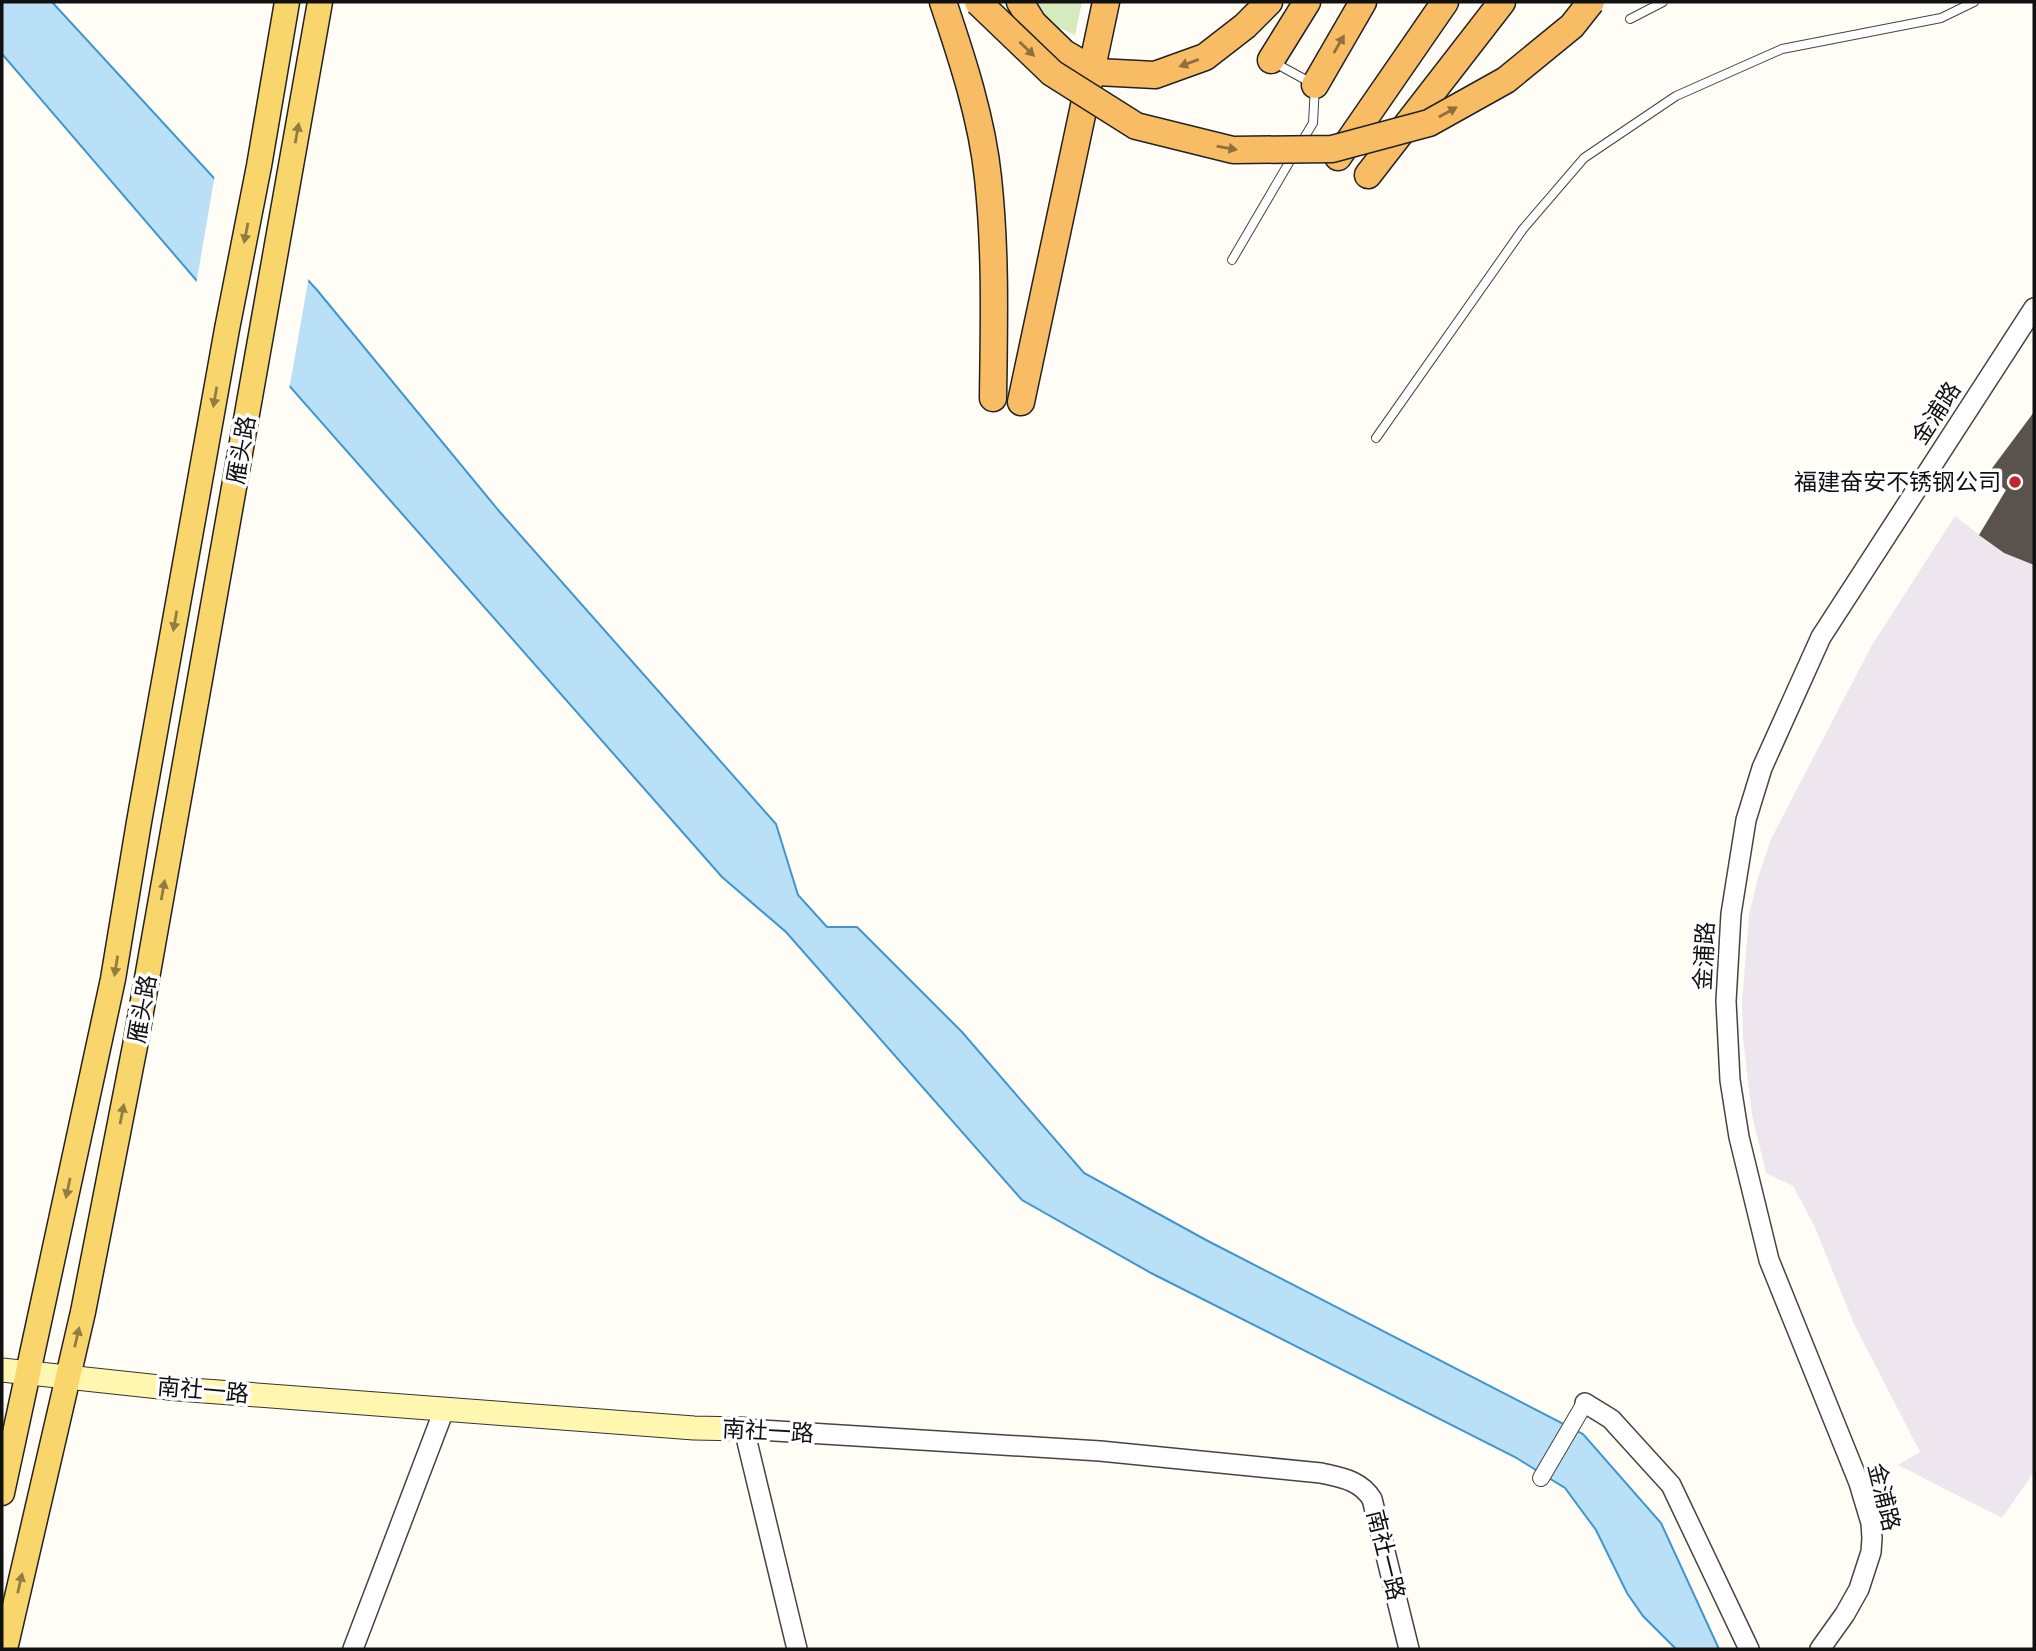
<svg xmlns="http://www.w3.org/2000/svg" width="2036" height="1651" viewBox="0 0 2036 1651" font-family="'IBM Plex Serif','Noto Sans SC',serif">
<rect width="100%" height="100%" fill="#fffdf5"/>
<polygon fill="#eee6ef" points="1955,516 2003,553 2034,565 2034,1472 2002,1518 1898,1465 1920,1452 1854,1324 1814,1225 1793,1186 1766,1173 1752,1115 1743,1039 1742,1002 1749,915 1757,881 1771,839 1872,645"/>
<polygon fill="#d5ebbd" points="1002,2 1082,2 1075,35"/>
<polygon fill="#b9e0f7" stroke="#3f96cf" stroke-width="2" points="2,2 52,2 317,290 499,511 776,824 798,895 827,927 857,927 962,1032 1084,1173 1206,1240 1583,1434 1661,1523 1719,1649 1676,1649 1643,1616 1627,1593 1596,1530 1565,1488 1515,1457 1151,1273 1022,1200 786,932 722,877 197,281 2,54"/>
<polygon fill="#fffdf5" points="215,174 309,276 289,390 196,285"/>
<polygon fill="#5a524d" points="2034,412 2034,565 2004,553 1979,535 2006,490 1987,475"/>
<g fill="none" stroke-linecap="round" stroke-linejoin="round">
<defs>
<g id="service">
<polyline points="1630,19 1663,2"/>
<polyline points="1275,63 1315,85 1313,123 1301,143"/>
<polyline points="1232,260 1294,154"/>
<polyline points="1376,438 1523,229 1584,158 1676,96 1782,49 1941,18 1974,2"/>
</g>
<polyline id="minor" points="1541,1478 1585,1403"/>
<g id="tertiary">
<polyline points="1585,1403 1611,1419 1671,1485 1749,1649"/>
<polyline points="353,1649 444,1410"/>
<path d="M797 1649 744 1429 1100 1451 1321 1473C1342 1478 1360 1480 1372 1499L1409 1649"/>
<polyline points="1820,1649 1845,1614 1859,1589 1871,1552 1872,1538 1871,1523 1859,1483 1769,1260 1739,1137 1730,1080 1726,1001 1731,914 1746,820 1762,768 1821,637 2034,308"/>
</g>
<polyline id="secondary" points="2,1370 178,1389 694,1428 744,1429"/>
<g id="primary">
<polyline points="2,1493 113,979 139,822 227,329 259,166 287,2"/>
<polyline points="5,1649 83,1312 135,1046 320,2"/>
</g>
<g id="trunk">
<path d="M943 2C962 58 982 119 988 178 996 252 994 324 993 398"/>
<polyline points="1020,2 1033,23 1064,53 1097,72 1155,75 1205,57 1245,26 1269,2"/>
<polyline points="1271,60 1307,2"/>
<polyline points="1315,85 1363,2"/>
<polyline points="1338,157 1445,2"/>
<polyline points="1368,175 1502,2"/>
<polyline points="1021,402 1106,2"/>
</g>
</defs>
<use href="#service" stroke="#444" stroke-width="10"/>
<use href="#minor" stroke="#444" stroke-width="18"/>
<use href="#tertiary" stroke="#444" stroke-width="22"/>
<use href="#secondary" stroke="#333" stroke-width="25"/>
<use href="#primary" stroke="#222" stroke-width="27"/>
<use href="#trunk" stroke="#222" stroke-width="29"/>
<use href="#service" stroke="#fff" stroke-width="8"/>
<use href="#minor" stroke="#fff" stroke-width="16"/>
<use href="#tertiary" stroke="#fff" stroke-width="19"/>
<use href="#secondary" stroke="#fff6b0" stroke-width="23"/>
<use href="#primary" stroke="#f9d66b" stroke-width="24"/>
<use href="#trunk" stroke="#f7bc64" stroke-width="26"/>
<defs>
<polyline id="trunk-bridge" points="978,2 1052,73 1136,126 1233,150 1332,149 1429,123 1506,80 1572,26 1591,2"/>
</defs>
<use href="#trunk-bridge" stroke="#222" stroke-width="29" stroke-linecap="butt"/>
<use href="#trunk-bridge" stroke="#f7bc64" stroke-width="26"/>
</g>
<defs><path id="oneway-solid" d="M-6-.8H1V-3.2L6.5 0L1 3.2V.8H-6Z" transform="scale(1.75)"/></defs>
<g fill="#906f3f">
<use href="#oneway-solid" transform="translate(1339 44) rotate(-60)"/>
<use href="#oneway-solid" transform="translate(1027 49) rotate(44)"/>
<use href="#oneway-solid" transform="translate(1189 63) rotate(160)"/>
<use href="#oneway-solid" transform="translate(1448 112) rotate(-29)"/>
<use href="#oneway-solid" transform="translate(1227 148) rotate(10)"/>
</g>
<g fill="#917d42">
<use href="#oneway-solid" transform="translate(297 133) rotate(-80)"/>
<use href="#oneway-solid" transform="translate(246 233) rotate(101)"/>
<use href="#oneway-solid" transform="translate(215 397) rotate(100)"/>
<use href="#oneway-solid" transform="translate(175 621) rotate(100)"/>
<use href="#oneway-solid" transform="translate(163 890) rotate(-80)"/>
<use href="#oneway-solid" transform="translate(116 966) rotate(99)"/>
<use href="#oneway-solid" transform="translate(122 1114) rotate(-79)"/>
<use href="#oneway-solid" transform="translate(68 1188) rotate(102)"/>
<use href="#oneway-solid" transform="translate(77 1337) rotate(-77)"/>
<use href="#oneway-solid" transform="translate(20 1583) rotate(-77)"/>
</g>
<circle fill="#c4262e" stroke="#fff" stroke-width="2.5" cx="2015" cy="482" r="7"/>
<g text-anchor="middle" stroke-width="7" stroke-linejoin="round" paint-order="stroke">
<g font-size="23" fill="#111" stroke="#fff">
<text transform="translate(1936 413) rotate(-57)" y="8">金浦路</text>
<text transform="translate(241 450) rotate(-80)" y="8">雁头路</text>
<text transform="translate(1704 956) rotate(-87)" y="8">金浦路</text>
<text transform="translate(142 1009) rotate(-80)" y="8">雁头路</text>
<text transform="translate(203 1390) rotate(5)" y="8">南社一路</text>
<text transform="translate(768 1431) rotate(3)" y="8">南社一路</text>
<text transform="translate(1884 1497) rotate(76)" y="8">金浦路</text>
<text transform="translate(1386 1555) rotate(76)" y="8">南社一路</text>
</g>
<g font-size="23" fill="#111" stroke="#fff" text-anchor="end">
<text x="2001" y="490">福建奋安不锈钢公司</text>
</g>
</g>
<rect width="2036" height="1651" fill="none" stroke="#111111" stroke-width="7"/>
</svg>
